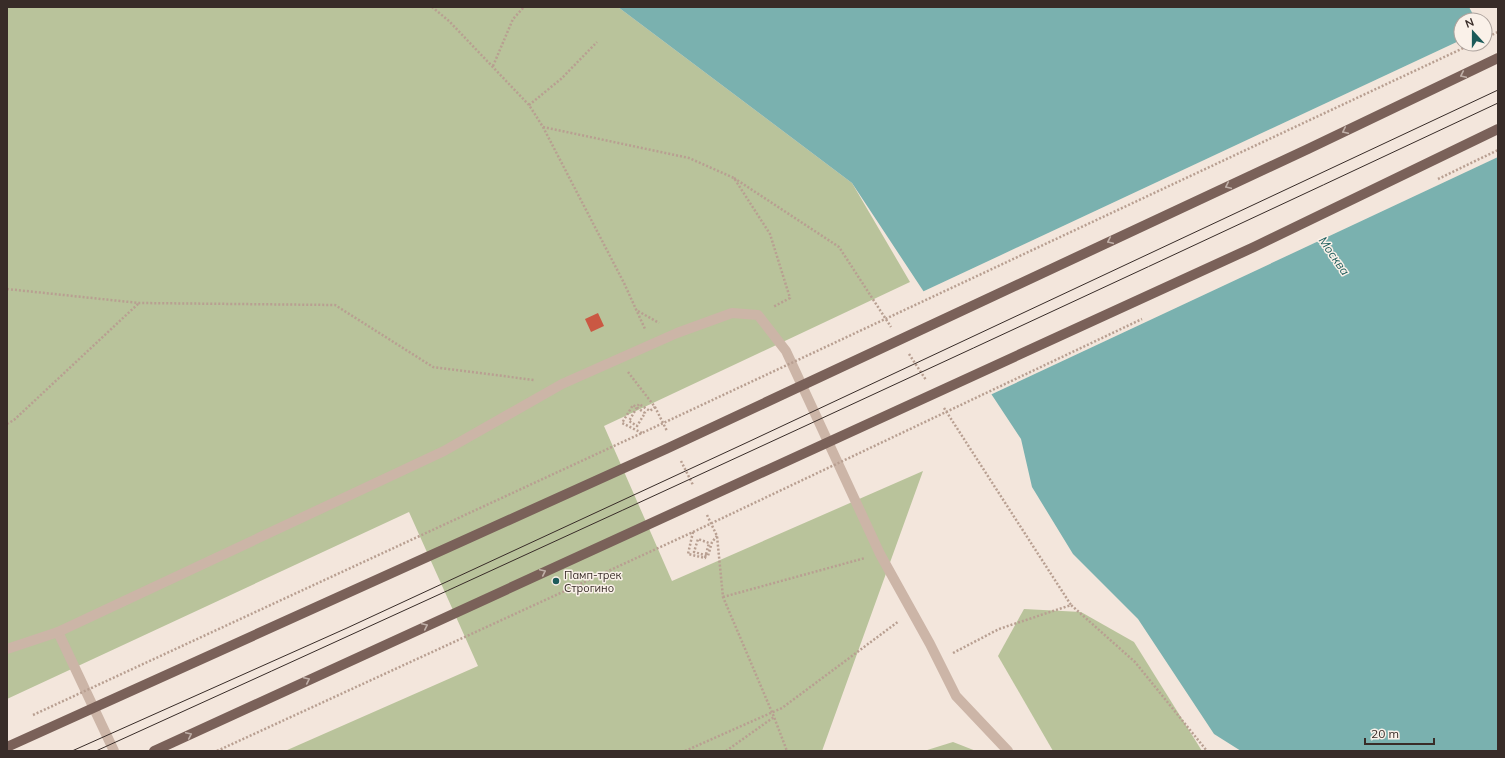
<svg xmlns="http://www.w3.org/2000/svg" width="1505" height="758" viewBox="0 0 1505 758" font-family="Mulish,sans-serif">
<rect width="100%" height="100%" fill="#f3e6dc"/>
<g fill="#b9c39b">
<polygon points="7,7 618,7 852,183 910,282 604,426 672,581 923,471 822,751 285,751 478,666 409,512 7,699"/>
<polygon points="1024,609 1081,612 1134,642 1202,751 1053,751 998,656"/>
<polygon points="953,742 976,751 924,751"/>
</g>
<polygon fill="#7ab1af" points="618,7 1469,7 1476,20 1461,20 1461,44 1485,44 1498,61 1498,751 1241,751 1214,734 1138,619 1073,554 1032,487 1021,439 852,183"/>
<polygon fill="#f3e6dc" points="1485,35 1498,57 1498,157 990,395 922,292 1461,40 1461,44 1485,44"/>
<polygon fill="#ca5843" points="598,313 604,326 591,332 585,319"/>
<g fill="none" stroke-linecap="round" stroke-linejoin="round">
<g stroke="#b89f91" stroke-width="2.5" stroke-dasharray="2 2" stroke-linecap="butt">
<polyline points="432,7 449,21 529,105 543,127 624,283 645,329"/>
<polyline points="1485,38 1498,32"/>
<polyline points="493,66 513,19 524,7"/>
<polyline points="529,105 561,79 597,42"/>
<polyline points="543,127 689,158 734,178 770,234 790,298 773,307"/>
<polyline points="734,178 839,247 891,327"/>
<polyline points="7,289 139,303 335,305 433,367 534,380"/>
<polyline points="638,311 659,323"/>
<polyline points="909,354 926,380"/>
<polyline points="628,372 655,407 667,431"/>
<polyline points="944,408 1071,605"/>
<polyline points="7,424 14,420 139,303"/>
<polyline points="642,433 622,423 633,405 645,413 637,426 629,421 639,404 650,411 655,407"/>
<polyline points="681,461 693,485"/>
<polyline points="707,515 717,536 723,597 774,717 787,751"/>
<polyline points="693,532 688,554 705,558 709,543 698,539 694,552 708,556 712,542 717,536"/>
<polyline points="723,597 865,558"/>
<polyline points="953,653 999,629 1071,605 1135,662 1207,751"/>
<polyline points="685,751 782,708 899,621"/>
<polyline points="726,751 774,717"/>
</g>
<g stroke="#ccb5a7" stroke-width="10">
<polyline points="58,632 114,751"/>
<polyline points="7,649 58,632 444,451 562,384 677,333 732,313 758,315 786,351 880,554 930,644 956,696 1008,751"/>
</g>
<g stroke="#382c28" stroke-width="1">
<polyline points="72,751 347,628 748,442 1498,90"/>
<path d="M96 751C565 538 1032 322 1498 103"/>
</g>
<g stroke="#b89f91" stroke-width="2.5" stroke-dasharray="2 2" stroke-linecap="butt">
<polyline points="1438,179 1498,150"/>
<polyline points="33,715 642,433 1472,44"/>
<polyline points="217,751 693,532 1142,319"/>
</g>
<g stroke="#7a6159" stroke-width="10">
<polyline points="7,747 666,449 1308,149 1498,58"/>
<polyline points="154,751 1254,247 1498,129"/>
</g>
</g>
<defs><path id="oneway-chevron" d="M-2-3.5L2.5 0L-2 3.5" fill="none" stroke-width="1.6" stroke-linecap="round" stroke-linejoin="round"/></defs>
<g stroke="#c0b0a8">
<use href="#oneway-chevron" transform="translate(1463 75) rotate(155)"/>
<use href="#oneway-chevron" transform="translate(1345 131) rotate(155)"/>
<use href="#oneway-chevron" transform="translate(1228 186) rotate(155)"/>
<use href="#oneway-chevron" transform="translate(1110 241) rotate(155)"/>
<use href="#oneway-chevron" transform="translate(543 572) rotate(-25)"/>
<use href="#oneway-chevron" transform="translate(425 626) rotate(-25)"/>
<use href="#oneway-chevron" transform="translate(307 680) rotate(-25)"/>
<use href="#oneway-chevron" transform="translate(189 735) rotate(-25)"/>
</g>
<circle fill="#1c5b5a" stroke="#faf1e9" stroke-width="1.5" cx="556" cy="581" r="4"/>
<g text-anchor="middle" stroke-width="3" stroke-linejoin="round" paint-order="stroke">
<g font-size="11" fill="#382c28" stroke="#faf1e9" text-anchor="start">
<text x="564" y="579">Памп-трек<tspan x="564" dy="13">Строгино</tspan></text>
</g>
<g font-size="12" font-style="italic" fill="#1c5b5a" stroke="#faf1e9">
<text transform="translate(1334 256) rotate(55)" y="4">Москва</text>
</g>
</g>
<rect width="1505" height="758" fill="none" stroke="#382c28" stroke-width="16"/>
<g transform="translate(1473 32) rotate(339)"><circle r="19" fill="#faf1e9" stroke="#aca29c"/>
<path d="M0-3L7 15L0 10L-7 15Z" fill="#1c5b5a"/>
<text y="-6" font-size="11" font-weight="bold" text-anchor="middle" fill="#382c28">N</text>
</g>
<path d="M1365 738v6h69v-6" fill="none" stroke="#382c28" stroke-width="2"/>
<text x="1371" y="738" font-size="12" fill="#382c28" stroke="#faf1e9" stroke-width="3" paint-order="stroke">20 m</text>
</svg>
